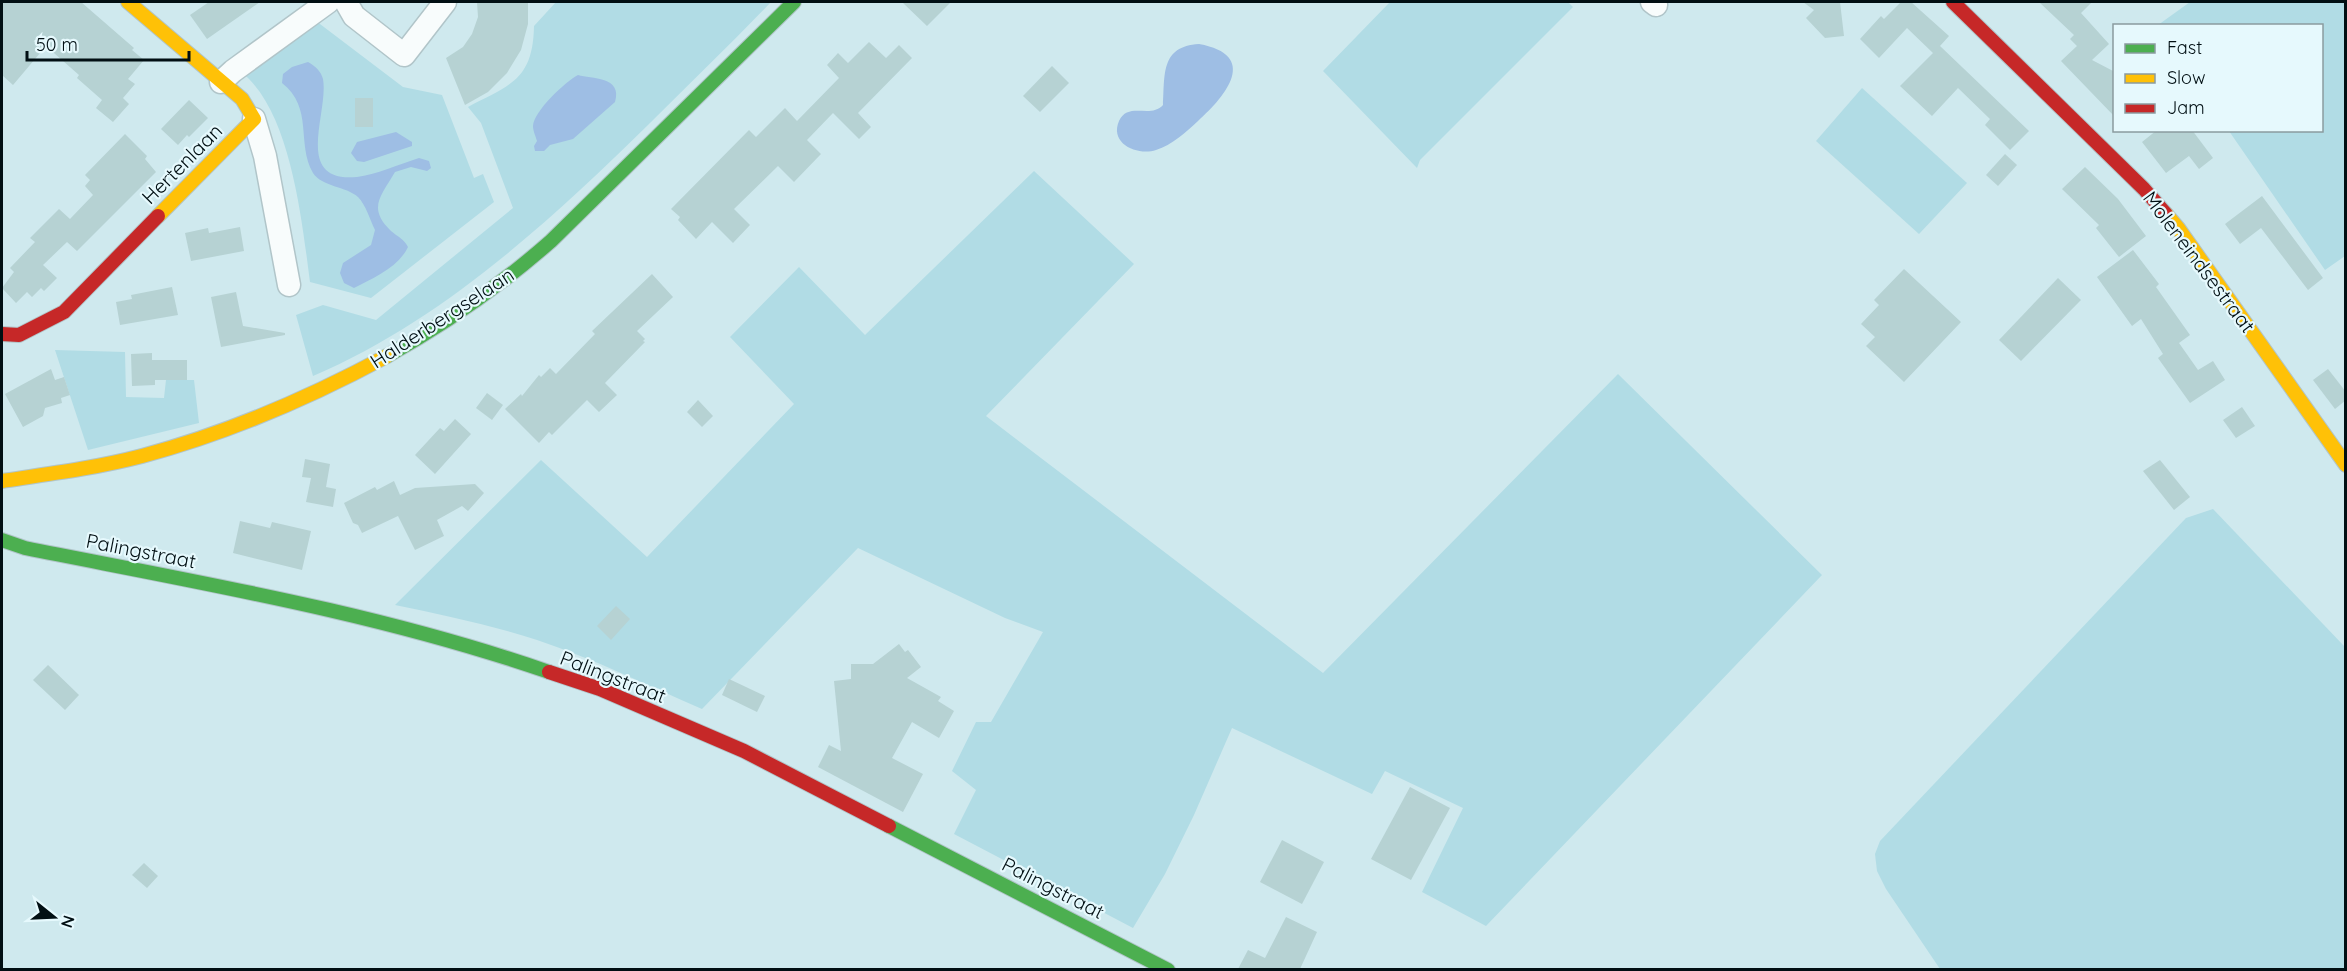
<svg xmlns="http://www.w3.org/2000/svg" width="2347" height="971" viewBox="0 0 2347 971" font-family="Quicksand,sans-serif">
<rect width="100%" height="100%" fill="#cfe9ee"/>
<g fill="#b1dce5">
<path d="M556 2H771C732 43 690 83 649 124 550 221 442 321 313 376L296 315 323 305 376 320 513 208 481 123 468 107C510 85 533 80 534 26Z"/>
<polygon points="1390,2 1568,2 1573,7 1420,160 1417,168 1323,71"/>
<polygon points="2190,2 2345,2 2345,256 2325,270 2229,131 2322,130 2322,26 2158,25"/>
<path d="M316 21 403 87 442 95 474 178 483 174 494 202 371 298 310 282C302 222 291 110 241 72Z"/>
<polygon points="1862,88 1967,183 1919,234 1816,141"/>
<path d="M1034 171 1134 264 986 416 1323 673 1618 374 1822 575 1486 926 1422 892 1463 808 1385 771 1372 794 1232 728 1194 815 1165 874 1133 928 954 834 976 790 952 771 976 722H991L1043 632 1005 618 858 548 702 709C647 685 594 659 537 640 491 625 443 615 395 605L541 460 647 557 794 404 730 337 799 267 865 335Z"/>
<polygon points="55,350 125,352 126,397 164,398 166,380 194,380 199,423 88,450"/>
<polygon points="2213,509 2345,647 2345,969 1940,969 1886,889 1877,871 1875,854 1880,841 2186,518"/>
</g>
<g fill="#9ebee4">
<path d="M1199 44C1259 55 1227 95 1198 121 1186 132 1172 145 1156 150 1138 156 1109 144 1119 121 1128 101 1151 119 1163 105 1165 76 1160 46 1199 44Z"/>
<path d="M308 62C315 66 321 71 323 79 329 113 292 183 357 177 375 175 400 164 419 158L429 161 431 168 427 171 411 167 395 172C381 196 367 208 391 231 398 237 404 239 408 247 398 268 373 278 354 288L344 283 340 273 343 263 371 245 375 230C370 220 366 205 358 197 346 186 322 187 313 173 296 143 314 108 282 83L283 74 292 67Z"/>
<path d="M578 75C591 79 623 76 615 102L573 139 550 145 544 151H535L534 146 537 141C536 137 533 131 533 126 534 111 565 82 578 75Z"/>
<polygon points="396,132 412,142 412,146 364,162 357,161 351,153 357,142"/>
</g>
<g fill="#b6d2d3">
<polygon points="2,2 81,2 134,48 132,50 144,60 128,79 135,84 123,98 129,104 113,122 96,108 102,100 77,78 79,75 46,46 13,85 2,75"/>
<polygon points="209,2 260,2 207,39 190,15"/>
<polygon points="477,2 528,2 528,24 521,50 507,73 488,92 465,105 446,58 463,47 472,34 478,17"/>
<polygon points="902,2 951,2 927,26"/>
<polygon points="1803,2 1840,2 1844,36 1825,38 1806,18 1814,10"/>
<polygon points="1901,2 1911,2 1949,36 1940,46 2029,131 2010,150 1985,125 1990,119 1958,88 1932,116 1900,86 1933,53 1907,28 1879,58 1860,39 1881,16 1884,19"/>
<polygon points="2039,2 2092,2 2081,13 2109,44 2092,60 2115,72 2115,117 2061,61 2077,46 2070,39 2074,35"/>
<polygon points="869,42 886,58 899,45 912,58 858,113 871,127 859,139 833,113 807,140 821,154 794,182 778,166 734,209 750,225 733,243 712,222 696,239 678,220 680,217 671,209 749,130 756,137 785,108 797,121 839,78 827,65 838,53 848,63"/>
<polygon points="1052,66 1069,83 1040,112 1023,96"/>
<rect x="355" y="98" width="18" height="29"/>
<polygon points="189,100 208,118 189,137 187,135 178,145 161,129"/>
<polygon points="2157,130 2192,130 2213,158 2199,169 2189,156 2166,173 2142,142"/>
<polygon points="125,134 147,156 145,159 156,172 77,251 67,242 43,265 57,278 44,291 41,288 32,297 27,292 16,303 2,288 14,272 10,268 35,242 30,238 59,209 70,219 93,195 85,186 90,180 85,175"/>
<polygon points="2005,154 2017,165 1998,186 1986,175"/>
<polygon points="2085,167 2118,199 2146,236 2119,257 2096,228 2099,225 2062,189"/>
<polygon points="2262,196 2323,278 2308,290 2261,228 2240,244 2225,224"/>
<polygon points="240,227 244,251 191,261 185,233 208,228 209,233"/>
<polygon points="2133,250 2159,284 2156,287 2190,335 2179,343 2198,370 2213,361 2225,380 2190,403 2158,358 2163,354 2141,319 2132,326 2097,277"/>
<polygon points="1904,269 1961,322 1904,382 1866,346 1875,337 1861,324 1879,305 1874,300"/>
<polygon points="652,274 673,297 637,331 645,339 643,341 645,342 605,383 617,395 599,412 587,400 552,435 549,432 539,443 505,409 521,394 522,396 539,375 541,377 550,368 556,374 595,334 592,331"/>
<polygon points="2058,278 2081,300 2021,361 1999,340"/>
<polygon points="172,287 178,315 120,325 116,302 132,299 131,295"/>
<polygon points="236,292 243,326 285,333 285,335 221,347 211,297"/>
<polygon points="152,353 152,360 187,360 187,380 155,380 155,385 132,386 131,354"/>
<polygon points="51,369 55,380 64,377 70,395 61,398 62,403 45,408 43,416 23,427 5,394"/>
<polygon points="2328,369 2346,392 2346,400 2335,409 2313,380"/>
<polygon points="487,393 503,405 492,420 476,408"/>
<polygon points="698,400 713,416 702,427 687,412"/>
<polygon points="2242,407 2255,426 2236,438 2223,420"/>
<polygon points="455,419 471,434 435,474 415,455 440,428 444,431"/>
<polygon points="305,459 330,464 326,487 336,489 333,507 306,502 311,478 302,477"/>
<polygon points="2160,460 2190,497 2174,510 2143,471"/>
<polygon points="394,481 400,495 415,488 475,484 484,493 468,511 462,506 437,520 444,536 415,550 398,516 362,533 358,525 353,523 344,503 375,487 377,490"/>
<polygon points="240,521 270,528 272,522 311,531 302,570 233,553"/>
<polygon points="616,606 630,619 611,640 597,626"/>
<polygon points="899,644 905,652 908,650 921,667 907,678 941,697 938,701 954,711 939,738 912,722 892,758 923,774 903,812 818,767 829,745 841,751 834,681 851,679 851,664 873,664"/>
<polygon points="48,665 79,695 65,710 33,680"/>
<polygon points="729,679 765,696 757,712 722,695"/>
<polygon points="1410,787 1450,808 1411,880 1371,859"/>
<polygon points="1282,840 1324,862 1302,904 1260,882"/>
<polygon points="144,863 158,876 147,888 132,875"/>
<polygon points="1286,917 1317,932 1300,969 1238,969 1248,950 1265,958"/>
</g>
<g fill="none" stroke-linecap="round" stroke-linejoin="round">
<defs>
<g id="street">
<polyline points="346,2 354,16 404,55 445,2"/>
<polyline points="1652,2 1656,5"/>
<polyline points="221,82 233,71 328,2"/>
<polyline points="254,119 265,156 289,285"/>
</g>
<g id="fast">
<path d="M387 356C445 324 501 285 551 241L794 2"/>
<path d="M2 540 25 548C201 583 379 613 549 672"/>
<polyline points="889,826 1168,970"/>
</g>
<g id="slow">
<polyline points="128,2 242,99 254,119 158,216"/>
<polyline points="2166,214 2178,228 2346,465"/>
<path d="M2 481C49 474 96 468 142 456 228 433 309 398 387 356"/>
</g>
<g id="jam">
<polyline points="1953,2 2144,189 2166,214"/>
<polyline points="2,334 19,335 64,312 158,216"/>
<polyline points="549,672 600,689 744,751 889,826"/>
</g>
</defs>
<use href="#street" stroke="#b1c5c9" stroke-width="25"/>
<use href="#fast" stroke="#b1c5c9" stroke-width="16"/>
<use href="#slow" stroke="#b1c5c9" stroke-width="16"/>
<use href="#jam" stroke="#b1c5c9" stroke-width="16"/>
<use href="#street" stroke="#f8fcfc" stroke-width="22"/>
<use href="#fast" stroke="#4caf50" stroke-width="14"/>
<use href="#slow" stroke="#ffc107" stroke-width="14"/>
<use href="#jam" stroke="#c62828" stroke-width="14"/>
</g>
<g text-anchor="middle" stroke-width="4.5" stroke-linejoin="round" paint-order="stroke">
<g font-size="20" fill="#010f13" stroke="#e6f9fd">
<text transform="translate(182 164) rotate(-45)" y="7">Hertenlaan</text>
<text transform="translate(2199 262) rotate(53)" y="7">Moleneindsestraat</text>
<text transform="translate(442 318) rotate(-33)" y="7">Halderbergselaan</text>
<text transform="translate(141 551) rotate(11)" y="7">Palingstraat</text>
<text transform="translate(613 677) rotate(21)" y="7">Palingstraat</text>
<text transform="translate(1053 888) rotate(27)" y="7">Palingstraat</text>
</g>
</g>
<rect width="2347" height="971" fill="none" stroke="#010f13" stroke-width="6"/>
<rect x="2113" y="24" width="210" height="108" fill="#e6f9fd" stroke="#8a9b9f" stroke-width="1.5"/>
<rect x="2125" y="44" width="30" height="9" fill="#4caf50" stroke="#8a9b9f" stroke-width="1.5"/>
<text x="2167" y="54" font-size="18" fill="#010f13">Fast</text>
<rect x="2125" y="74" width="30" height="9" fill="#ffc107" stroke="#8a9b9f" stroke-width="1.5"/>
<text x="2167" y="84" font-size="18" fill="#010f13">Slow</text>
<rect x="2125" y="104" width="30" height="9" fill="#c62828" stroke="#8a9b9f" stroke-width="1.5"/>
<text x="2167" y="114" font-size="18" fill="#010f13">Jam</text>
<g transform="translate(54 917) rotate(108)" stroke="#e6f9fd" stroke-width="4.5" paint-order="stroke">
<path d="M0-4.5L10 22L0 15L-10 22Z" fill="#010f13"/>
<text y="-9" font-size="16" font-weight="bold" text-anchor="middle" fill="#010f13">N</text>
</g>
<path d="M27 51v9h162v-9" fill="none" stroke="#010f13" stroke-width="3"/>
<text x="36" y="51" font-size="18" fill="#010f13" stroke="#e6f9fd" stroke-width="4.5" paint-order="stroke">50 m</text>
</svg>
